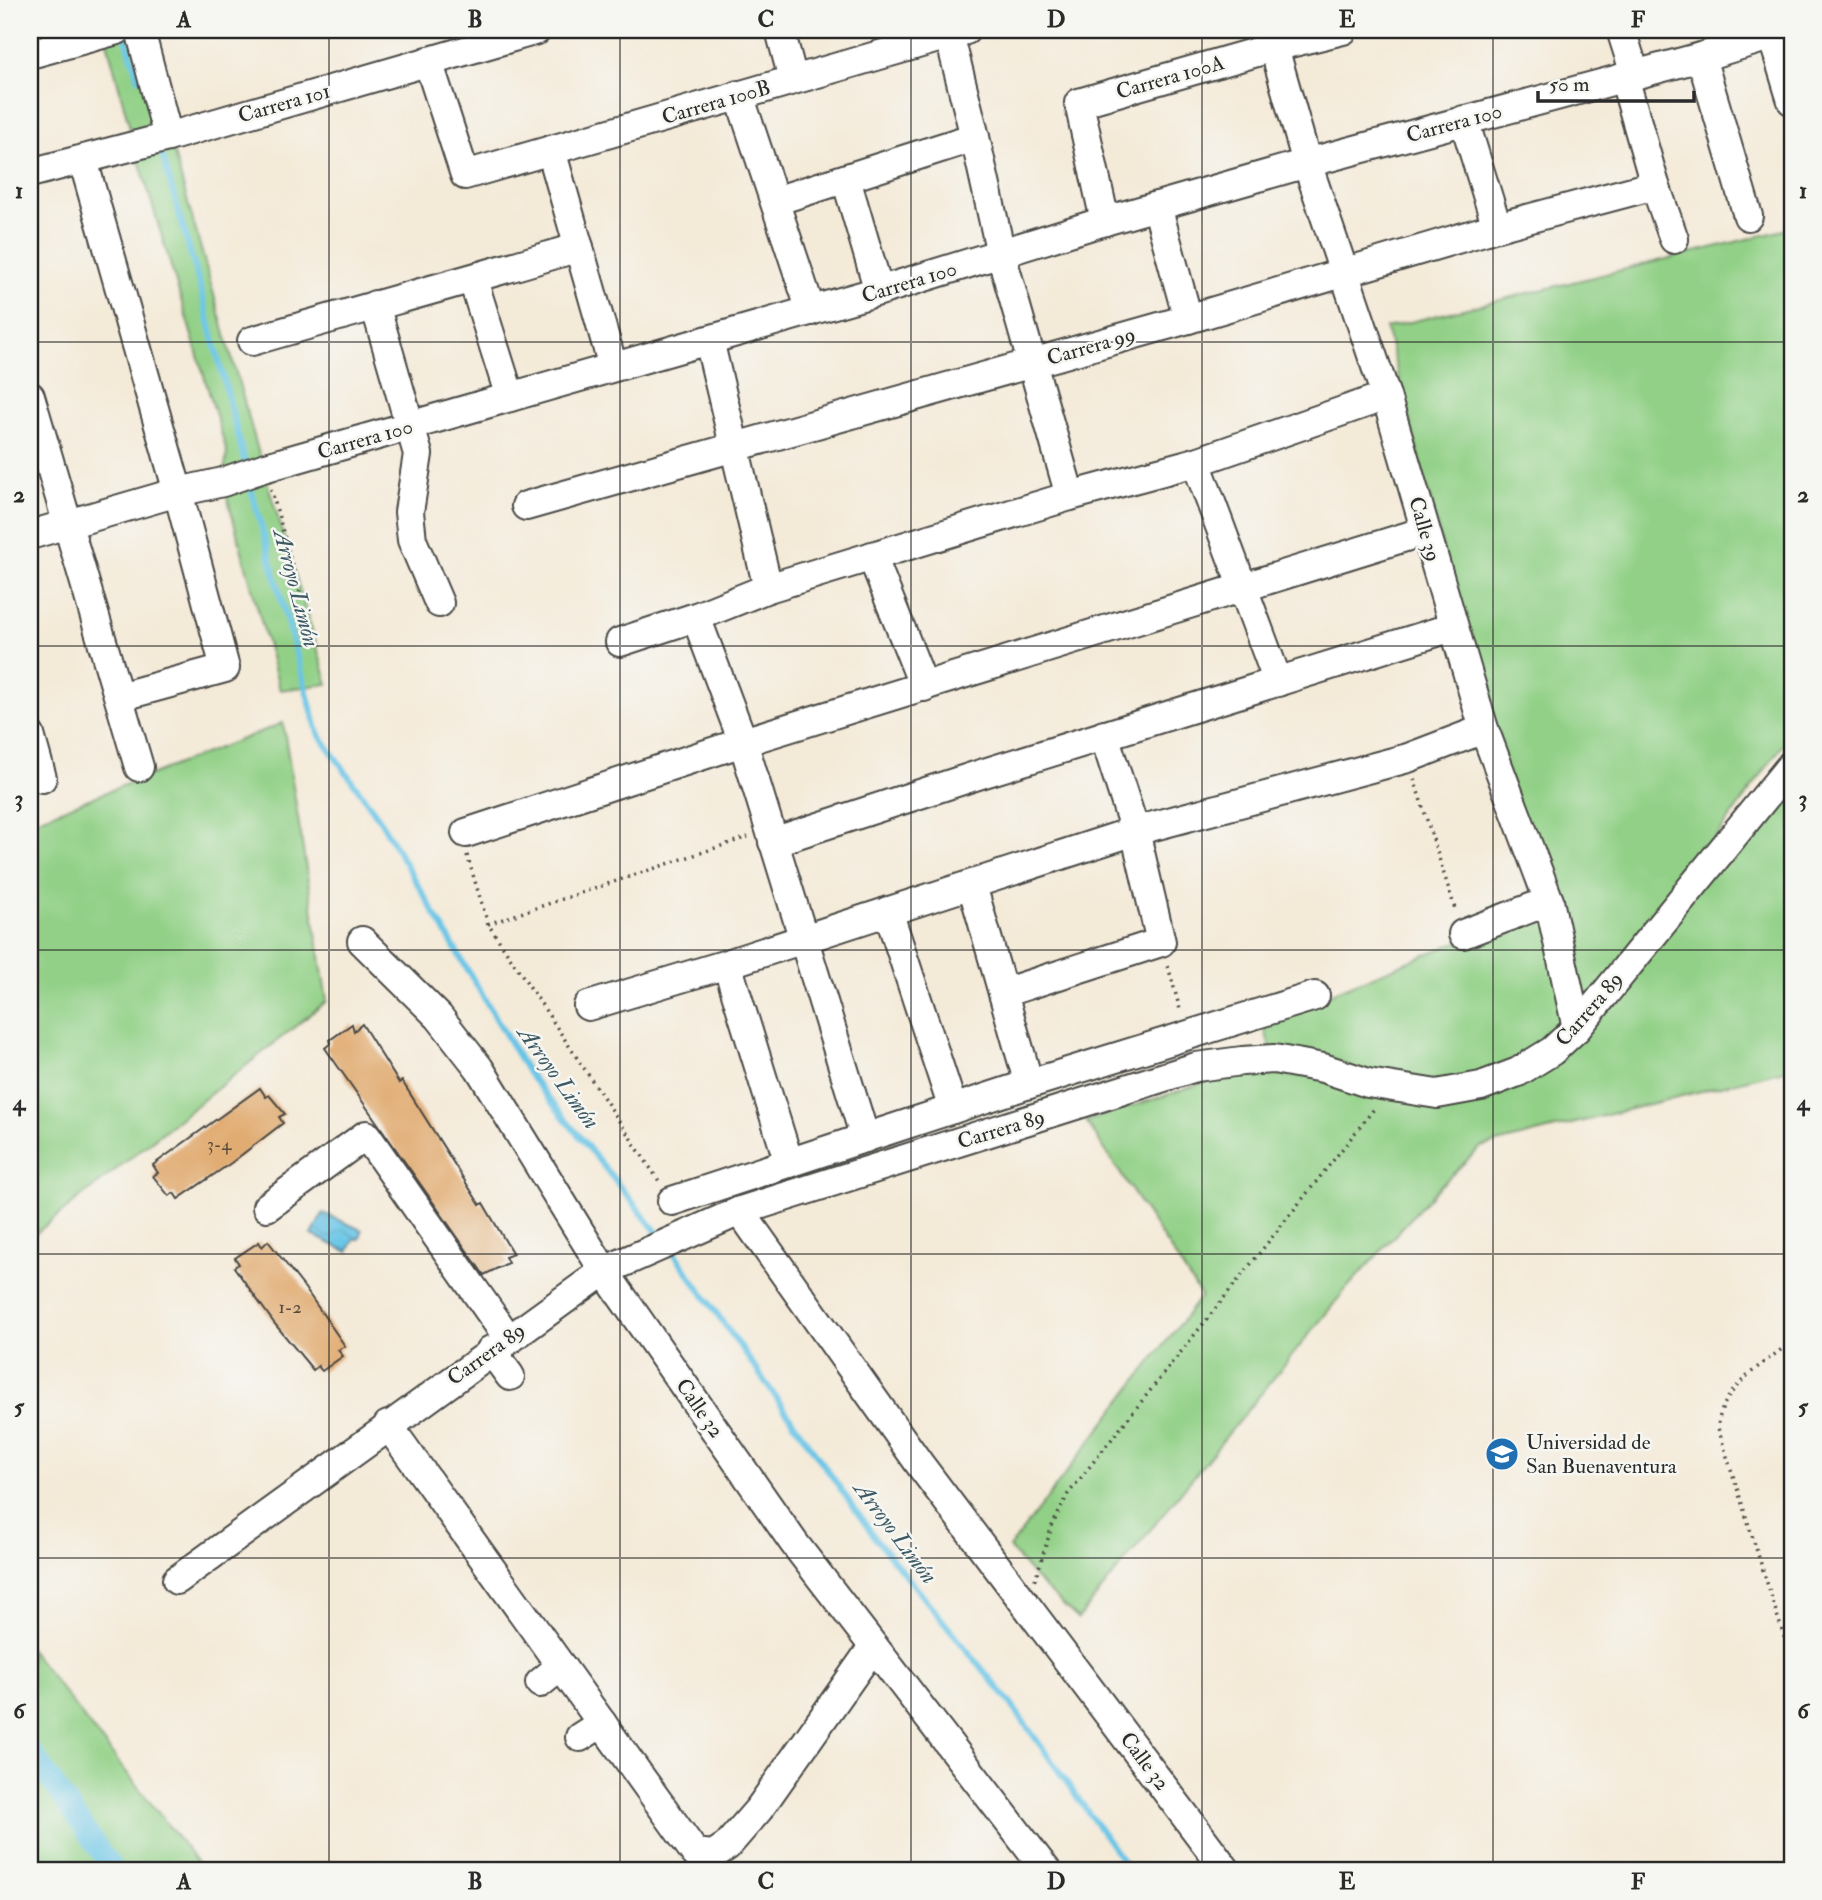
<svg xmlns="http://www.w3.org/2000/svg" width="1822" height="1900" viewBox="0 0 1822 1900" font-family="'IM FELL Double Pica',serif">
<defs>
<pattern id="water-waves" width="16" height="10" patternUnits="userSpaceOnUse" patternTransform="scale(1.75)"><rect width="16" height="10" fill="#68c5e6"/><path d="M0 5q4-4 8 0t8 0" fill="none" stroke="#5aa9c5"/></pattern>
</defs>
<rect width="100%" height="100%" fill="#f6f6f2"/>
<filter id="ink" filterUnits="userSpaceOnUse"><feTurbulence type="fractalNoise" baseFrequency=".0143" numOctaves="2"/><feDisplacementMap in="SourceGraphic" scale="14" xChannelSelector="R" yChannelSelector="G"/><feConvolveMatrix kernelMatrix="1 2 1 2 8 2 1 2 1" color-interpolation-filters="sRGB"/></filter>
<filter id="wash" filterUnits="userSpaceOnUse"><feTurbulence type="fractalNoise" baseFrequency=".00686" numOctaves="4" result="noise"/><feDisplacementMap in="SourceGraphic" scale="28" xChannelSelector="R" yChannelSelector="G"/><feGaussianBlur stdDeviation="1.57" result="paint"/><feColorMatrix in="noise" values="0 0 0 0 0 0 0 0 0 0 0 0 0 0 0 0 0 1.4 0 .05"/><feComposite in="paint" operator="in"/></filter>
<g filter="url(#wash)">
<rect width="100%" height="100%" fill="#f4ead8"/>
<g fill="#91d086" stroke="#5e7e58" stroke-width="2">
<polygon points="104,30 139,30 263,468 328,684 280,690 223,482 227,452 134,144"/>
<polygon points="1792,228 1792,732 1605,991 1792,764 1792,1068 1481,1147 1440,1186 1346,1289 1078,1619 1036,1579 1009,1548 1201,1296 1086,1121 1274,1060 1262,1021 1536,910 1386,328"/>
<polygon points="283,723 327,1001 30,1238 30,822"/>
<polygon points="30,1649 203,1870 30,1870"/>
</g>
<polygon fill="url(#water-waves)" stroke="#4a7888" stroke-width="2" points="323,1213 362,1230 360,1239 354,1239 348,1252 312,1235"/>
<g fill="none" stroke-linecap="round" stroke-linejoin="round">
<g stroke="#68c5e6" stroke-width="6">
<polyline points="125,35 138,78"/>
<polyline points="162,155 198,279 246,467"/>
<polyline points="249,481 318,733 378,817 528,1073 660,1236"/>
<polyline points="672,1250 876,1539 1011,1704 1129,1870"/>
</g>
<polyline stroke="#68c5e6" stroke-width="21" points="30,1750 113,1870"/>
</g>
<g id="blocks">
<g fill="#e1ac72">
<polygon points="352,1024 354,1031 362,1024 399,1083 402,1081 480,1205 483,1203 513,1254 505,1257 508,1263 484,1275 325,1048 331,1043 330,1040"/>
<polygon points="260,1088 266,1097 269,1095 285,1114 279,1117 283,1123 231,1163 178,1199 174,1193 169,1196 153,1176 158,1173 153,1165"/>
<polygon points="268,1241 304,1287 345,1346 338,1350 343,1356 322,1371 318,1366 313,1370 274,1323 234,1267 239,1264 235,1258 259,1242 262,1247"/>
</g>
</g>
</g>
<g filter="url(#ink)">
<use href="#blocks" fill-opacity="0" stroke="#494845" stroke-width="2"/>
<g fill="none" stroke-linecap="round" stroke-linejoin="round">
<defs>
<g id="minor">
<polyline points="140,30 168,137"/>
<polyline points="780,30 793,79"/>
<polyline points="948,30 975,137 1001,254 1070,496"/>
<polyline points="1269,30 1307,163 1386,396 1484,729 1549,901 1577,1028"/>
<polyline points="1621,30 1635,74"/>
<polyline points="1772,35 1792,101"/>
<polyline points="30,54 117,30"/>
<polyline points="1701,57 1748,216"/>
<polyline points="428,61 465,175 966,30"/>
<polyline points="1624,77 1655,185 1674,239"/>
<polyline points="739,95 811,311"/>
<polyline points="1464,120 1497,227"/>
<polyline points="551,150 613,367"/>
<polyline points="83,160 178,492 225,668 119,697"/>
<polyline points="30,173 168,137 537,30"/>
<polyline points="846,179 879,291"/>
<polyline points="775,201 975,137"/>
<polyline points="1157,206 1188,319"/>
<polyline points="1105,221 1079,103 1274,47 1343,30"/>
<polyline points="473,280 510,397"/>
<polyline points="375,305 418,454 409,512 412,540 439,603"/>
<polyline points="709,340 768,588"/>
<path d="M252 341C361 309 470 280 579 247"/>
<polyline points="30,396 139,767"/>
<polyline points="1196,462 1278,682"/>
<polyline points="526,506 1188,319 1497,227 1655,185"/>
<polyline points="30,535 178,492 223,482 263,468 879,291 1105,221 1307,163 1701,57 1790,30"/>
<polyline points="872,556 924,687"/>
<polyline points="696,617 743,742 865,1138"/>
<polyline points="620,642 696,617 768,588 1070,496 1196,462 1386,396"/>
<polyline points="30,735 42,778"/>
<polyline points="466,833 743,742 1425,531"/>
<polyline points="773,842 981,774 1453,627"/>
<polyline points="972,885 1029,1084"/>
<polyline points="888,911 953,1109"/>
<polyline points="1463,934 1549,901"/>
<polyline points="362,941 439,1017 479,1068 604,1271 794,1543 1046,1870"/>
<polyline points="727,964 789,1163"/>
<polyline points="1003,993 1161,942 1135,831 1104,735"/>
<polyline points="588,1006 727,964 1135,831 1408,758 1484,729"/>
<polyline points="672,1201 1029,1084 1315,996"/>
<polyline points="267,1207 366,1135 508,1338"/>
<polyline points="740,1211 921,1466 1226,1870"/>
<polyline points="491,1350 510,1376"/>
<polyline points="388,1425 695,1853 713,1855 727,1846 759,1809 873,1647"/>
<polyline points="177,1580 604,1271 740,1211 1196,1067 1242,1061 1274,1059 1323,1068 1368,1083 1437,1094 1481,1086 1518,1072 1552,1051 1577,1028 1792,764"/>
<polyline points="540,1683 561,1666"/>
<polyline points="580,1737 602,1723"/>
</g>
</defs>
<use href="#minor" stroke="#494845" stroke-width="32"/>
<g stroke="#494845" stroke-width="3.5" stroke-dasharray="2 5" stroke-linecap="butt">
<polyline points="271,489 302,600"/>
<polyline points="1414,779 1456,912"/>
<polyline points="467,855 488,924 659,1181"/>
<polyline points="488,924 748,837"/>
<polyline points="1168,966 1181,1013"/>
<path d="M1792 1341C1763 1365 1720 1387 1718 1428L1792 1662"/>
<polyline points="1035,1580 1052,1526 1068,1494 1374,1109"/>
</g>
<use href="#minor" stroke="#fff" stroke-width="28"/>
</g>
</g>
<path fill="none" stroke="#2b2b2b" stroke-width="2" stroke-opacity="0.55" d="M329 30V1870M620 30V1870M911 30V1870M1202 30V1870M1493 30V1870M30 342H1792M30 646H1792M30 950H1792M30 1254H1792M30 1558H1792"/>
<defs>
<symbol id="university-disc" viewBox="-11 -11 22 22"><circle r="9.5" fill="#1f6fb2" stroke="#f6f6f2"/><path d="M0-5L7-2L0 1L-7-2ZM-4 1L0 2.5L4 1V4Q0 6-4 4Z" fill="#fff"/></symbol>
</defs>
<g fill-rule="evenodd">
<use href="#university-disc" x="1483" y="1435" width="38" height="38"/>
</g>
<g text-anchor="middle" stroke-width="5" stroke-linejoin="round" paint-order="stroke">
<g font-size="18" fill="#584b3d">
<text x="219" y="1150">3-4</text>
<text x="290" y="1313">1-2</text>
</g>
<g font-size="21" fill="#2b2b2b" stroke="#f6f6f2">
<text transform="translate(1170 77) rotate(-16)" y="7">Carrera 100A</text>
<text transform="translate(716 102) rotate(-16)" y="7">Carrera 100B</text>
<text transform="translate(284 103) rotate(-16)" y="7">Carrera 101</text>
<text transform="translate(1454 123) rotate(-15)" y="7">Carrera 100</text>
<text transform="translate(909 282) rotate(-17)" y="7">Carrera 100</text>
<text transform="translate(1091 346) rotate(-16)" y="7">Carrera 99</text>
<text transform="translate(365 439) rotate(-16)" y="7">Carrera 100</text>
<text transform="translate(1425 529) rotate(74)" y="7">Calle 39</text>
<text transform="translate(1589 1009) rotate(-49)" y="7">Carrera 89</text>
<text transform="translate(1001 1129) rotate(-17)" y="7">Carrera 89</text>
<text transform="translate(486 1354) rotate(-36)" y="7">Carrera 89</text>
<text transform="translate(700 1408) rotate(55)" y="7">Calle 32</text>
<text transform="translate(1145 1761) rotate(53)" y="7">Calle 32</text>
</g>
<g font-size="21" fill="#2b2b2b" stroke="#f6f6f2" text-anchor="start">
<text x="1526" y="1449">Universidad de<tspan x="1526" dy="24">San Buenaventura</tspan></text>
</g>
<g font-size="23" font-style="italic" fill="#3d5963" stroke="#f6f6f2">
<text transform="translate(297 588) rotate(75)" y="8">Arroyo Limón</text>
<text transform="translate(559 1077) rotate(54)" y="8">Arroyo Limón</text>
<text transform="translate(896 1532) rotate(53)" y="8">Arroyo Limón</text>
</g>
</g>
<rect width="1822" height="1900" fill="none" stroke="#f6f6f2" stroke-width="77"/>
<path d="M1538 91v10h156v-10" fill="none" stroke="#2b2b2b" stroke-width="3.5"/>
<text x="1549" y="91" font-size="21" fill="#2b2b2b" stroke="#f6f6f2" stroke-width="5" paint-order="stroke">50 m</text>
<rect x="38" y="38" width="1746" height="1824" fill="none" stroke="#2b2b2b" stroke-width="2.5"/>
<g font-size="23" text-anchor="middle" font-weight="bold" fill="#2b2b2b">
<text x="184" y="27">A</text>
<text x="475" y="27">B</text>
<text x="766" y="27">C</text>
<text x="1056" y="27">D</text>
<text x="1347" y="27">E</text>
<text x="1638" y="27">F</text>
<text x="19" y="198">1</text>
<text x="1803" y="198">1</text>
<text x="19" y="502">2</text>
<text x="1803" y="502">2</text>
<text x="19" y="806">3</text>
<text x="1803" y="806">3</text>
<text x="19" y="1110">4</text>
<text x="1803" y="1110">4</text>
<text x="19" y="1414">5</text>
<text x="1803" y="1414">5</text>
<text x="19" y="1718">6</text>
<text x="1803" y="1718">6</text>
<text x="184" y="1889">A</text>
<text x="475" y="1889">B</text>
<text x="766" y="1889">C</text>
<text x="1056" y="1889">D</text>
<text x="1347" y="1889">E</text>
<text x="1638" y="1889">F</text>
</g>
</svg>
